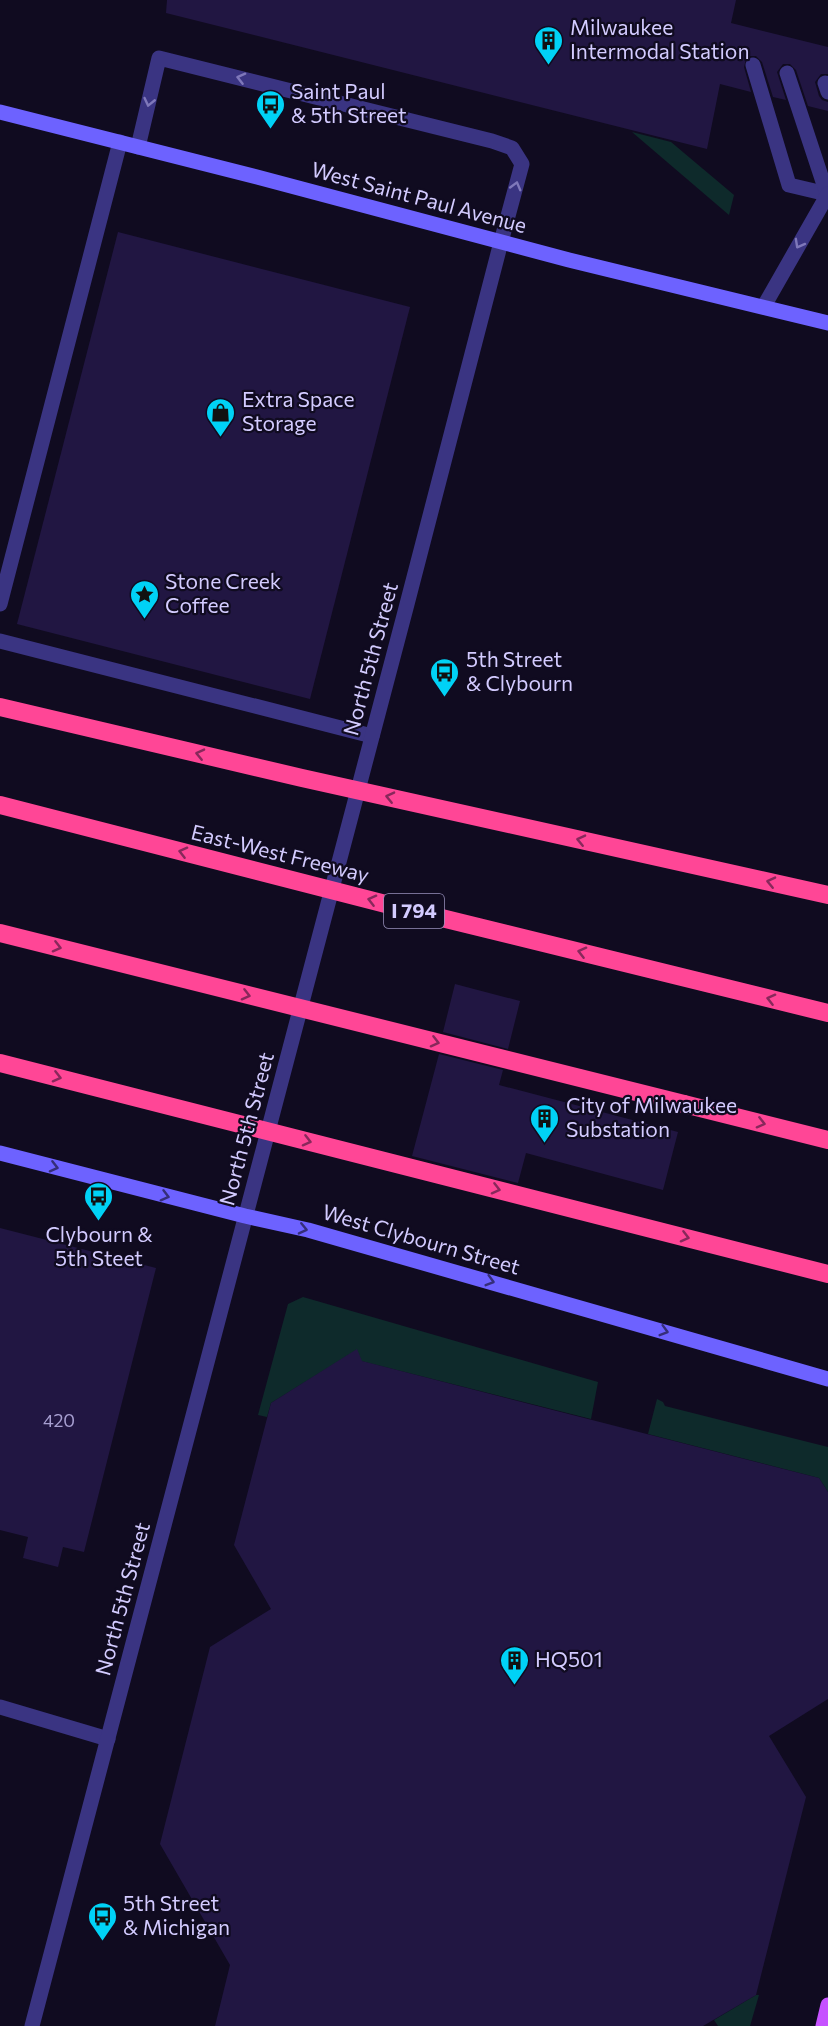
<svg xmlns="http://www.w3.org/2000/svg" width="828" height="2026" viewBox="0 0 828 2026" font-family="Commissioner,sans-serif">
<rect width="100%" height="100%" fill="#100b20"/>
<g fill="#0e2a2b">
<polygon points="632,132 671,142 734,195 729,215"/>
<polygon points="303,1297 598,1382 591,1419 357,1360 355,1351 271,1403 267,1417 258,1415 288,1304"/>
<polygon points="657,1399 663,1402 665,1406 828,1447 828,1492 819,1478 648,1434"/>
<polygon points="756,1995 759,1995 750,2026 718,2026 714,2020"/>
</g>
<g fill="#211642">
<polygon points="167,0 736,0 731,23 828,47 828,74 821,74 815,82 819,96 822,100 828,102 828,111 808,106 796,70 790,64 783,64 777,72 786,100 773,97 762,62 756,56 750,56 746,59 744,67 751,92 720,84 707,149 166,13"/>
<polygon points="118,232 410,307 310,699 17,624"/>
<polygon points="455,984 520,1001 508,1049 443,1032"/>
<polygon points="439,1054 503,1070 499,1085 678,1132 663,1190 526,1153 518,1183 412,1156"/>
<polygon points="0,1228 156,1268 84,1552 63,1547 58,1567 23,1558 28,1537 0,1530"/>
<polygon points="357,1349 362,1361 819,1478 828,1492 828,1699 769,1736 806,1797 756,1995 703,2026 215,2026 230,1965 160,1844 210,1647 271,1609 234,1545 271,1403"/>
</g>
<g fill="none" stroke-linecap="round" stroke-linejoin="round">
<g stroke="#3a3482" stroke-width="15">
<polyline points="753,65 789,185 827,194"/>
<polyline points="787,73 827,194"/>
<polyline points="825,83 828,92"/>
<polyline points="138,147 159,58 492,141 512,148 522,164 501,242"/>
<polyline points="764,306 828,194"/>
<polyline points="0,604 120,142"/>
<polyline points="0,641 372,736"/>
<polyline points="0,1707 108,1739"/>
</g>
<polyline stroke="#3a3482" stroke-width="15" points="32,2026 406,608 501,242"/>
<g stroke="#6d62ff" stroke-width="15">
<polyline points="0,112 257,177 569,260 828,323"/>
<polyline points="0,1153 245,1216 308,1230 828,1379"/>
</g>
<polyline stroke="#c652ff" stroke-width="15" points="823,2026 828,2005"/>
<polyline stroke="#ff4696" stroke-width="18" points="684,1104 828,1140"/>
<g stroke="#ff4696" stroke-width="18">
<polyline points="0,707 302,778 828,895"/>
<polyline points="0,805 409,910 828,1013"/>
<polyline points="0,933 684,1104"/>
<polyline points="0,1063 828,1274"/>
</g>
</g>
<defs><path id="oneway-chevron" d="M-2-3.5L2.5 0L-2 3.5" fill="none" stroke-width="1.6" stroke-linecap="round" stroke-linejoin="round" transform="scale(1.5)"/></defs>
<g stroke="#7f78ba">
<use href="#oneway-chevron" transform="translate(241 78) rotate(-166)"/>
<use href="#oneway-chevron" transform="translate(149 102) rotate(103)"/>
<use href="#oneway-chevron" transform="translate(516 186) rotate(-75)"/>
<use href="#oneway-chevron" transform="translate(799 244) rotate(119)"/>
</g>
<g stroke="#88285b">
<use href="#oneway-chevron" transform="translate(200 754) rotate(-167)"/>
<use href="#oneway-chevron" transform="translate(390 797) rotate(-167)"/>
<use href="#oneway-chevron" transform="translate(581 840) rotate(-167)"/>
<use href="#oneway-chevron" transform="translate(183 852) rotate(-166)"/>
<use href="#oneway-chevron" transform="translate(771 882) rotate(-167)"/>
<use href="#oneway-chevron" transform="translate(372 900) rotate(-166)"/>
<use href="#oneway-chevron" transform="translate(57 947) rotate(14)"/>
<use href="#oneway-chevron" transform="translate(582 952) rotate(-166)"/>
<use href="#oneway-chevron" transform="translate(246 995) rotate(14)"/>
<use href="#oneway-chevron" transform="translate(771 999) rotate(-166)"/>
<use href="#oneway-chevron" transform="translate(435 1042) rotate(14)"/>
<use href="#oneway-chevron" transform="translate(57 1077) rotate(14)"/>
<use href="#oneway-chevron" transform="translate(761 1123) rotate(14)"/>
<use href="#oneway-chevron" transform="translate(307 1141) rotate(14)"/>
<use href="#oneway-chevron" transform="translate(496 1189) rotate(14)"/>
<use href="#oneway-chevron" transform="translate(685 1237) rotate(14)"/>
</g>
<g stroke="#352e79">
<use href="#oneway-chevron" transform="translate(54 1167) rotate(14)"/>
<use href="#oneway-chevron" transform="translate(165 1196) rotate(15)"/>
<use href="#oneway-chevron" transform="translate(303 1229) rotate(13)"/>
<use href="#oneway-chevron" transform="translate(490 1281) rotate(16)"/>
<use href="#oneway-chevron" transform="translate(664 1331) rotate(16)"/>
</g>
<defs>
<symbol id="building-pin" viewBox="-11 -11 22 30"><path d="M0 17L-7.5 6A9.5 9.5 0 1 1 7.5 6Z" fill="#00d2f6" stroke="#100b20"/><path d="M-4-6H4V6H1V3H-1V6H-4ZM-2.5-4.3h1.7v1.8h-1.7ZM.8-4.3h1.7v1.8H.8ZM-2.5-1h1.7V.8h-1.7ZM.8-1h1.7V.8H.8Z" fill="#111"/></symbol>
<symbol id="bus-pin" viewBox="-11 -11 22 30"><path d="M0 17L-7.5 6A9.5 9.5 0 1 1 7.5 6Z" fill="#00d2f6" stroke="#100b20"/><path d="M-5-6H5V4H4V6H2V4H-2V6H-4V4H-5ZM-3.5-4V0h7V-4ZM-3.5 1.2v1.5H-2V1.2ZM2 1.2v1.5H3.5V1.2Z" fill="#111"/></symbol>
<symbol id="shop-pin" viewBox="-11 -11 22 30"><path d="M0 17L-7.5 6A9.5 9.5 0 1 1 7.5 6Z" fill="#00d2f6" stroke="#100b20"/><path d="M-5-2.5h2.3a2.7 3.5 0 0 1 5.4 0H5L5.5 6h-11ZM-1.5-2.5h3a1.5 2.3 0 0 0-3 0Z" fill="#111"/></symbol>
<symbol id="sight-pin" viewBox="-11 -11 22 30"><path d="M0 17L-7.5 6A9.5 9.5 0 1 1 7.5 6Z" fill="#00d2f6" stroke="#100b20"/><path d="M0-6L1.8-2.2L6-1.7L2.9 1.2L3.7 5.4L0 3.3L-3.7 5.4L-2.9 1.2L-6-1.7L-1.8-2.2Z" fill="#111"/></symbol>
</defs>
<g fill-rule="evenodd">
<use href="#building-pin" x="532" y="24" width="33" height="45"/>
<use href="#bus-pin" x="254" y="88" width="33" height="45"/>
<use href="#shop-pin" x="204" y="396" width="33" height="45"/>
<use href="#sight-pin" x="128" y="578" width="33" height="45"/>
<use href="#bus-pin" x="428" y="656" width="33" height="45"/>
<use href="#building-pin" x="528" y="1102" width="33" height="45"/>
<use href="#bus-pin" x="82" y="1180" width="33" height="45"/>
<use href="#building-pin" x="498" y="1644" width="33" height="45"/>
<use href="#bus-pin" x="86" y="1900" width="33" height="45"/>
</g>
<g text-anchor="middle" stroke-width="4.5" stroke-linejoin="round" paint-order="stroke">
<g font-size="18" fill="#a69ed0">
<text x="59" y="1427">420</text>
</g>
<rect fill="#100b20" stroke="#9891bc" stroke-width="1.5" x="384" y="894" width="60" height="34" rx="4.5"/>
<g font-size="20" font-weight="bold" fill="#d3cbff">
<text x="414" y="918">I 794</text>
</g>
<g font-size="21" fill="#d3cbff" stroke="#100b20" text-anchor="start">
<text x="570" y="35">Milwaukee<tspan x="570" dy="24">Intermodal Station</tspan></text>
<text x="291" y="99">Saint Paul<tspan x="291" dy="24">&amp; 5th Street</tspan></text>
<text x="242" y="407">Extra Space<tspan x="242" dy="24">Storage</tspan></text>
<text x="165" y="589">Stone Creek<tspan x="165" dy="24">Coffee</tspan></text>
<text x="466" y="667">5th Street<tspan x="466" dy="24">&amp; Clybourn</tspan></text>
<text x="566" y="1113">City of Milwaukee<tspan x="566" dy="24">Substation</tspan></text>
<text x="99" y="1242" text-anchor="middle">Clybourn &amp;<tspan x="99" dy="24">5th Steet</tspan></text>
<text x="535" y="1667">HQ501</text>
<text x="123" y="1911">5th Street<tspan x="123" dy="24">&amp; Michigan</tspan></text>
</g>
<g font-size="21" fill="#d3cbff" stroke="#100b20">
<text transform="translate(419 198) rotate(15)" y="7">West Saint Paul Avenue</text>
<text transform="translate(371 659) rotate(-75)" y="7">North 5th Street</text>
<text transform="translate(280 854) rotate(14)" y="7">East-West Freeway</text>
<text transform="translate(247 1129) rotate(-75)" y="7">North 5th Street</text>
<text transform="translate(421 1240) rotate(16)" y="7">West Clybourn Street</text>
<text transform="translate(123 1599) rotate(-75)" y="7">North 5th Street</text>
</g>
</g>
</svg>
